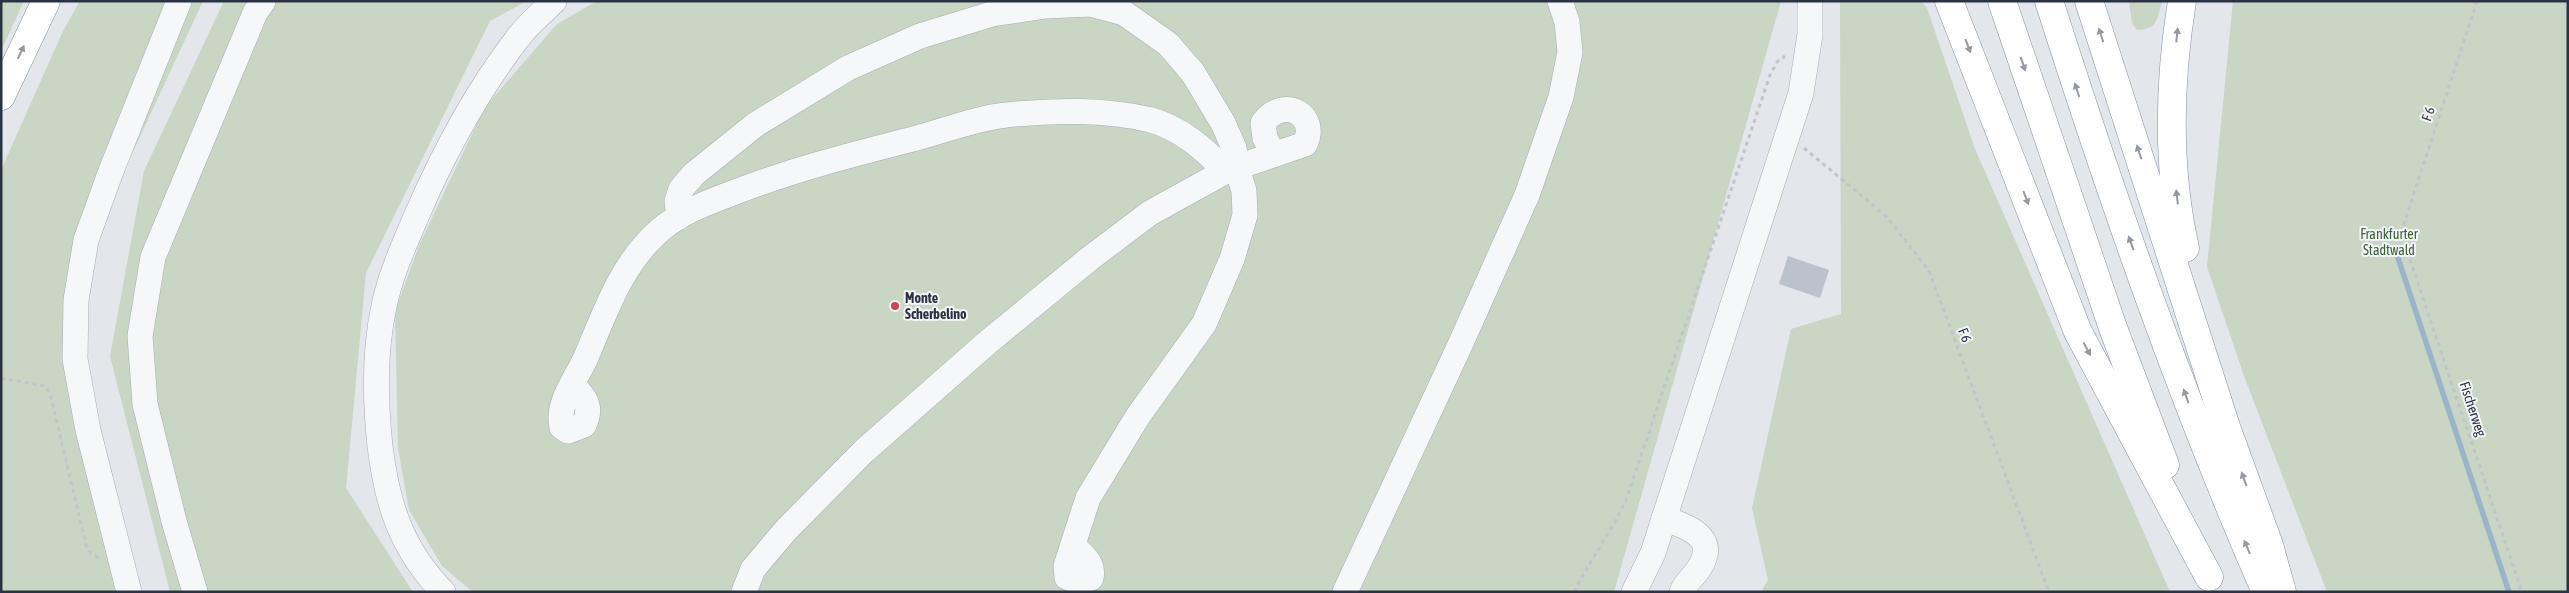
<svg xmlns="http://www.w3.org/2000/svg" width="2569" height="593" viewBox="0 0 2569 593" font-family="'Asap Condensed',sans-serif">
<rect width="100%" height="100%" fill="#e3e6eb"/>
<g fill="#c8d6c3">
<polygon points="1,1 24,1 1,51"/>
<polygon points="80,1 203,1 86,253 73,344 130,592 1,592 1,170 63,31"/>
<polygon points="224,1 527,1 490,21 366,273 346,488 413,592 170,592 110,356 144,171"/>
<polygon points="597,1 1781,1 1614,592 473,592 442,566 409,510 398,448 395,311 420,243 485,107 557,24"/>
<polygon points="1840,1 1921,1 1927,8 1975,149 2170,592 1761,592 1768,580 1752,508 1791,329 1841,314"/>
<path d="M2129 1H2162C2157 20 2158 29 2137 30L2132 23Z"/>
<polygon points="2233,1 2568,1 2568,592 2327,592 2244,376 2207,267"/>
</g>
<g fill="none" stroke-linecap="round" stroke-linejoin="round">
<polyline stroke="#9db3cc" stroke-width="5.5" points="2397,255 2509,592"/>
</g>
<polygon fill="#bcc2cb" points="1788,256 1829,270 1820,298 1779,284"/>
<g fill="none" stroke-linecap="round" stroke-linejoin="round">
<defs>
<g id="minor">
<path d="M679 217 677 201 681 189 694 174 755 125 848 68 920 36 992 14 1046 6 1090 4 1124 13 1168 44 1193 73 1223 123 1234 148 1237 168 1244 191 1245 215 1232 259 1204 324 1138 416 1088 498 1066 566 1067 577 1080 582 1091 578C1094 563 1084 556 1073 546"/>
<path d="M572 386C587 397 592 408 584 425L568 431 562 427C556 402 578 377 587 355 606 310 622 263 660 230 680 213 706 203 730 194 791 170 854 154 917 138 946 130 977 118 1006 115 1051 110 1107 109 1151 120 1181 128 1205 150 1226 171"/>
<path d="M1664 518C1689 528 1720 537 1698 570 1693 577 1685 583 1682 592"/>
<polyline points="129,592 88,430 75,359 76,300 86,240 111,171 179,1"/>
<polyline points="195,592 174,521 145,404 140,336 153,257 255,13 263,1"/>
<path d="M443 592C401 549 387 504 380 446 375 400 374 352 384 306 390 276 404 245 416 217 443 154 475 94 517 39 527 25 541 14 554 1"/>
<path d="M744 592 753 569 786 530 864 451 988 342 1089 259 1150 213 1226 171 1305 144C1319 115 1284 95 1263 123L1265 138 1274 155"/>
<polyline points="1345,592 1460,345 1527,195 1561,97 1570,52 1567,22 1560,1"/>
<polyline points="1634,592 1653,553 1801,93 1810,34 1810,1"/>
</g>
<g id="highway">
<polyline points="1949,1 2078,332 2209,577"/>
<polyline points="2002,1 2113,328 2165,465"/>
<path d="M2049 1C2113 201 2182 400 2266 592"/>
<polyline points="2089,1 2226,427 2269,545 2282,592"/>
<path d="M2182 1C2169 82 2167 168 2185 248"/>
<polyline points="1,96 46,1"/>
</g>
</defs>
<use href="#minor" stroke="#a8adb6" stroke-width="26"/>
<use href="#highway" stroke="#8993a3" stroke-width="29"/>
<g stroke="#c1c4ca" stroke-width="3" stroke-dasharray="4 4" stroke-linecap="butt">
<polyline points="2477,1 2401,233 2522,592"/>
<polyline points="1804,148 1887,217 1929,271 2049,592"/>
<polyline points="1,378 45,386 50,393 86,545 91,554 100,558"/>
<path d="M1574 592C1590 560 1611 533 1626 500L1770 75 1777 62 1785 56"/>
</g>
<use href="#minor" stroke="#f6f7f9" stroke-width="25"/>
<use href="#highway" stroke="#fff" stroke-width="28"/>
</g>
<defs><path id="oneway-solid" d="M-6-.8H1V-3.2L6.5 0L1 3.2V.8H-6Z" transform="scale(1.25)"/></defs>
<g fill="#9499a2">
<use href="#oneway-solid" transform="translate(2101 35) rotate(-108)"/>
<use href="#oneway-solid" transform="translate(2177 35) rotate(-84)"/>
<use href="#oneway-solid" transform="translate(1968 46) rotate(69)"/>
<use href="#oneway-solid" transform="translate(21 52) rotate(-65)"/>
<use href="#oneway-solid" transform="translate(2023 64) rotate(71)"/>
<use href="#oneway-solid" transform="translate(2077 90) rotate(-108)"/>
<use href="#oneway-solid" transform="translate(2139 152) rotate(-108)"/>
<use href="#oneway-solid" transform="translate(2177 197) rotate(-97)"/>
<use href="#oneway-solid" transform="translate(2026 198) rotate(69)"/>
<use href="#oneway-solid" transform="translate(2131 243) rotate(-110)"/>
<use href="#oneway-solid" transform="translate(2087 349) rotate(62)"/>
<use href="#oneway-solid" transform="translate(2186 396) rotate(-110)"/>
<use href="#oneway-solid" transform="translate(2244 479) rotate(-110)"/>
<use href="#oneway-solid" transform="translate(2247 547) rotate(-113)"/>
</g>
<circle fill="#d44456" stroke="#f3f5f8" stroke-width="2" cx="895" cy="306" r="5"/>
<g text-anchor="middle" stroke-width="4" stroke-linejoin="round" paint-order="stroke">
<g font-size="14" fill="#2a3344" stroke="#f3f5f8">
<text transform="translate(2428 114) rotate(-72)" y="5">F 6</text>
<text transform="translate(1965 335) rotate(69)" y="5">F 6</text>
<text transform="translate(2473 409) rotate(72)" y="5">Fischerweg</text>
</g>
<g font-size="14" fill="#3d6136" stroke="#f3f5f8">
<text x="2389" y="239">Frankfurter<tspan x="2389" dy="16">Stadtwald</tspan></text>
</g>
<g font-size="14" font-weight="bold" fill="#2a3344" stroke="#f3f5f8" text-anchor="start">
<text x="905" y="303">Monte<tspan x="905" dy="16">Scherbelino</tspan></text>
</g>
</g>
<rect width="2569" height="593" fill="none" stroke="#2a3344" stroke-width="5"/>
</svg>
